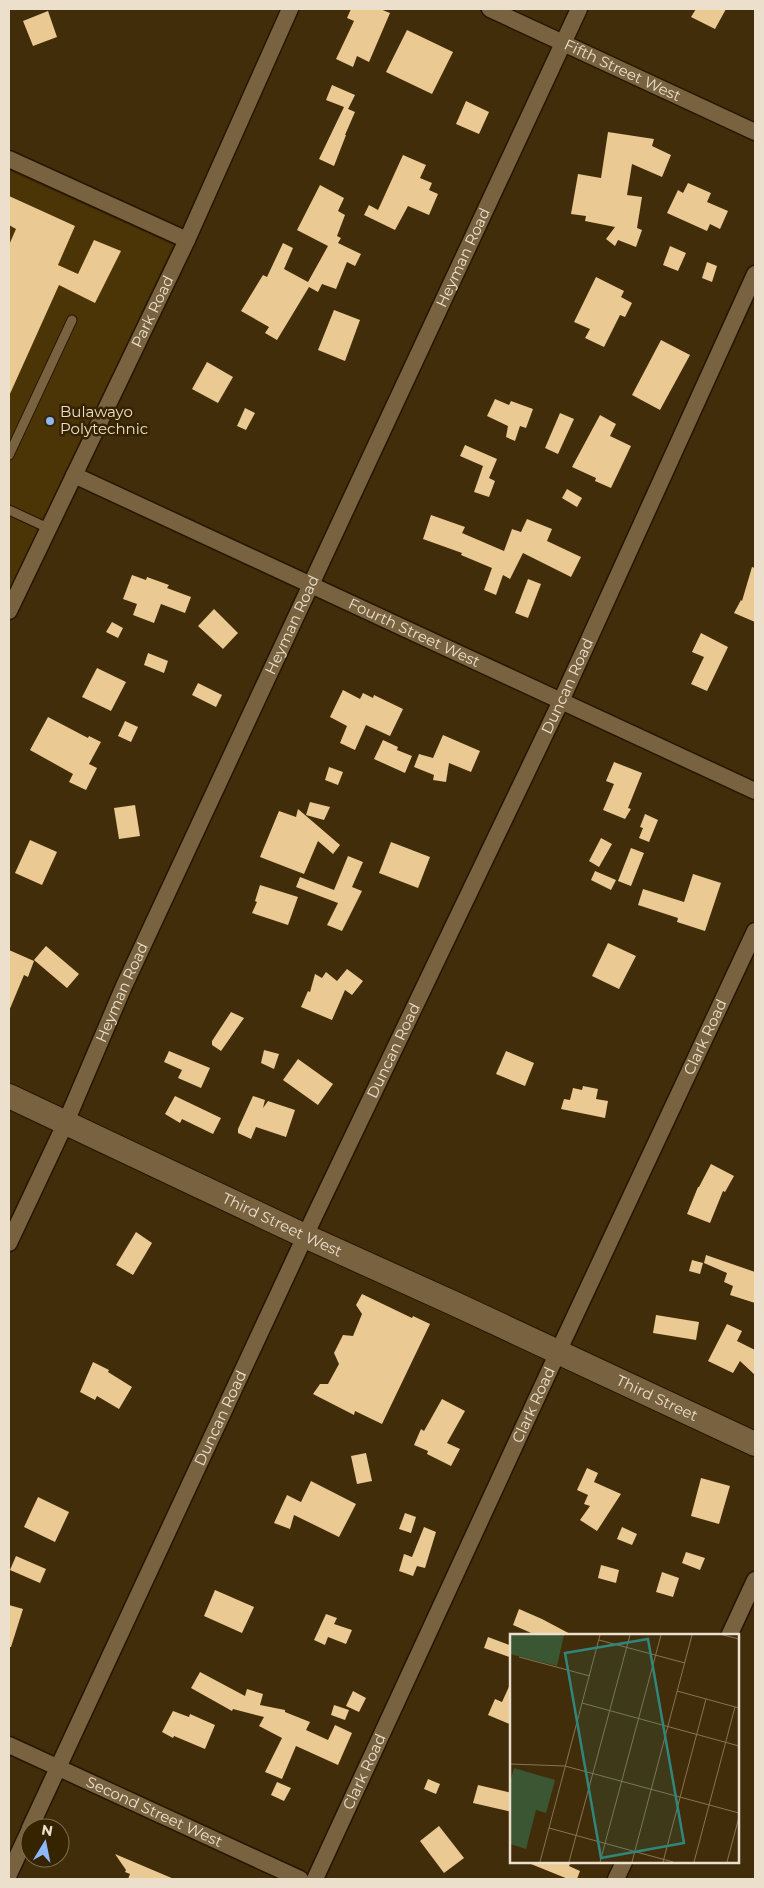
<svg xmlns="http://www.w3.org/2000/svg" width="764" height="1888" viewBox="0 0 764 1888" font-family="Montserrat,sans-serif">
<rect width="100%" height="100%" fill="#412d09"/>
<polygon fill="#4b3405" points="9,171 173,245 9,596"/>
<g fill="#ebc993">
<polygon points="351,9 380,9 390,13 369,62 357,56 353,67 336,59 354,21 347,18"/>
<polygon points="696,9 726,9 715,29 691,17"/>
<polygon points="48,11 57,37 33,46 23,21"/>
<polygon points="407,30 453,52 432,94 386,72"/>
<polygon points="332,85 355,95 348,109 346,108 355,112 345,135 346,135 334,166 319,159 344,107 326,100"/>
<polygon points="466,101 489,112 479,134 456,124"/>
<polygon points="608,132 654,139 652,146 671,155 662,177 632,164 627,195 642,197 637,228 642,230 636,247 618,240 615,246 606,239 615,227 585,221 586,216 571,214 578,174 601,178"/>
<polygon points="403,155 426,165 420,178 432,183 429,190 438,194 429,215 408,206 395,230 364,215 369,205 378,210"/>
<polygon points="688,183 711,193 707,202 728,211 720,229 710,224 707,231 667,213 678,190 683,193"/>
<polygon points="320,185 344,198 338,211 345,215 337,236 341,238 338,243 361,254 355,266 347,262 336,289 322,284 318,292 309,287 277,340 265,333 269,327 241,311 263,275 267,277 283,243 293,248 284,269 308,282 328,246 297,230"/>
<polygon points="9,196 75,226 58,265 78,274 94,240 121,251 95,303 59,285 9,396 9,245 16,229 9,225"/>
<polygon points="670,246 686,253 678,271 663,265"/>
<polygon points="707,262 717,266 712,282 702,278"/>
<polygon points="596,277 624,291 621,297 632,303 625,317 620,315 604,347 585,338 590,329 574,322"/>
<polygon points="334,310 360,320 345,361 318,350"/>
<polygon points="661,340 690,355 660,410 632,395"/>
<polygon points="207,362 233,377 218,403 192,389"/>
<polygon points="495,399 509,405 511,401 533,409 526,428 520,426 515,441 506,437 508,426 487,416"/>
<polygon points="245,408 255,413 246,430 237,426"/>
<polygon points="560,413 574,419 558,454 545,448"/>
<polygon points="600,415 616,424 610,436 631,446 611,488 595,481 596,478 572,467"/>
<polygon points="465,445 497,459 489,478 495,481 489,497 474,492 483,466 460,456"/>
<polygon points="567,489 582,498 577,507 562,498"/>
<polygon points="431,515 465,527 462,533 504,551 512,529 521,532 527,519 552,529 547,541 581,557 571,577 523,553 510,579 503,575 496,595 484,590 492,568 461,555 462,553 423,539"/>
<polygon points="752,567 755,568 755,622 734,613 741,600 742,601"/>
<polygon points="132,575 146,580 147,577 169,585 167,588 191,597 185,613 161,604 154,623 133,615 137,604 123,599"/>
<polygon points="528,579 541,584 528,618 515,613"/>
<polygon points="214,609 238,633 223,649 198,626"/>
<polygon points="112,622 123,628 118,638 106,632"/>
<polygon points="701,633 728,647 707,691 691,684 704,657 692,652"/>
<polygon points="148,653 168,661 164,673 144,665"/>
<polygon points="97,668 126,682 111,711 82,697"/>
<polygon points="198,683 222,695 216,707 192,695"/>
<polygon points="343,690 360,699 363,693 373,698 374,695 403,709 390,736 366,725 355,750 340,743 347,726 330,717"/>
<polygon points="48,717 88,738 89,736 101,742 89,764 97,768 86,790 69,782 73,774 30,750"/>
<polygon points="125,721 138,727 131,742 118,736"/>
<polygon points="443,735 480,751 471,772 449,763 446,782 433,780 434,775 414,767 419,754 433,758"/>
<polygon points="383,740 398,747 397,750 412,756 405,773 374,759"/>
<polygon points="614,762 642,773 628,808 631,809 625,819 603,810 614,784 606,781"/>
<polygon points="329,767 343,772 338,785 325,780"/>
<polygon points="310,802 330,807 324,820 306,815"/>
<polygon points="135,805 140,836 119,839 114,808"/>
<polygon points="298,809 340,845 333,854 318,841 304,874 260,857 279,811 296,817"/>
<polygon points="645,814 658,820 649,842 639,838 643,828 640,827"/>
<polygon points="601,838 612,844 599,867 589,861"/>
<polygon points="30,840 57,852 42,885 15,873"/>
<polygon points="391,842 430,857 418,888 379,873"/>
<polygon points="631,848 644,853 631,886 618,881"/>
<polygon points="348,856 363,862 352,887 362,891 342,931 327,925 338,903 296,887 300,877 334,890"/>
<polygon points="595,871 616,880 611,890 591,880"/>
<polygon points="693,874 721,883 705,931 677,922 678,918 638,905 643,889 684,902"/>
<polygon points="260,885 298,897 288,925 252,913 257,902 255,901"/>
<polygon points="608,943 636,956 619,989 592,976"/>
<polygon points="46,946 79,974 67,988 34,960"/>
<polygon points="9,950 34,961 28,977 24,975 9,1011"/>
<polygon points="347,969 363,981 352,995 345,990 332,1020 301,1007 308,991 310,992 315,974 322,978 326,972 337,981"/>
<polygon points="231,1012 244,1018 221,1051 212,1045 212,1041"/>
<polygon points="264,1050 279,1054 274,1069 261,1063"/>
<polygon points="169,1051 210,1068 201,1088 178,1078 182,1070 164,1062"/>
<polygon points="506,1051 534,1063 525,1086 496,1074"/>
<polygon points="298,1059 333,1084 318,1105 283,1080"/>
<polygon points="583,1086 598,1089 596,1099 608,1101 605,1118 561,1109 564,1099 570,1100 573,1088 582,1090"/>
<polygon points="175,1096 221,1118 213,1134 182,1119 180,1123 165,1114"/>
<polygon points="253,1096 265,1100 263,1108 268,1101 295,1110 286,1137 256,1127 251,1139 238,1133 238,1129"/>
<polygon points="711,1164 734,1176 725,1192 723,1191 710,1223 687,1214 698,1187 699,1187"/>
<polygon points="136,1232 152,1243 133,1275 116,1265"/>
<polygon points="706,1255 755,1272 755,1303 730,1295 733,1286 724,1282 727,1273 704,1263"/>
<polygon points="692,1260 703,1263 700,1274 689,1271"/>
<polygon points="362,1294 412,1318 413,1316 430,1324 382,1424 355,1411 354,1415 313,1394 320,1384 328,1384 339,1364 334,1353 343,1335 353,1336 362,1314 356,1305"/>
<polygon points="656,1315 699,1322 696,1340 653,1333"/>
<polygon points="727,1324 742,1331 737,1341 755,1350 755,1375 740,1361 733,1373 708,1361"/>
<polygon points="93,1362 109,1370 108,1372 132,1387 119,1409 97,1396 95,1400 80,1392"/>
<polygon points="442,1399 465,1411 447,1443 460,1449 451,1466 427,1454 428,1451 414,1445 421,1429 424,1431"/>
<polygon points="366,1453 372,1481 357,1484 351,1456"/>
<polygon points="587,1468 598,1473 594,1482 621,1494 597,1531 580,1520 590,1506 584,1504 588,1495 577,1490"/>
<polygon points="701,1478 730,1486 719,1524 691,1516"/>
<polygon points="311,1481 356,1504 339,1537 294,1515 290,1529 274,1523 287,1495 301,1502"/>
<polygon points="38,1497 69,1512 55,1542 24,1527"/>
<polygon points="405,1513 416,1517 411,1533 399,1529"/>
<polygon points="424,1527 436,1532 425,1568 417,1566 413,1576 399,1571 404,1554 412,1557"/>
<polygon points="622,1527 637,1534 632,1545 617,1539"/>
<polygon points="686,1552 705,1558 700,1570 682,1563"/>
<polygon points="16,1556 46,1569 40,1583 10,1570"/>
<polygon points="601,1565 619,1570 616,1583 598,1578"/>
<polygon points="662,1572 679,1578 673,1597 656,1592"/>
<polygon points="215,1590 254,1607 242,1633 204,1616"/>
<polygon points="9,1605 23,1609 11,1647 9,1647"/>
<polygon points="519,1609 542,1619 574,1636 538,1636 513,1625"/>
<polygon points="326,1614 337,1618 334,1624 352,1630 346,1644 328,1637 325,1645 314,1640"/>
<polygon points="488,1637 512,1646 512,1658 484,1648"/>
<polygon points="200,1672 245,1696 247,1689 263,1694 260,1705 285,1710 285,1712 310,1722 306,1730 328,1740 335,1725 352,1733 338,1765 296,1746 282,1779 265,1772 282,1738 259,1726 264,1717 233,1709 232,1711 191,1688"/>
<polygon points="512,1680 512,1725 488,1715 495,1699 502,1702"/>
<polygon points="353,1691 366,1698 359,1712 346,1706"/>
<polygon points="334,1705 349,1710 345,1720 331,1715"/>
<polygon points="173,1711 189,1717 190,1714 215,1725 205,1749 174,1736 173,1738 162,1732"/>
<polygon points="428,1779 440,1784 436,1794 424,1789"/>
<polygon points="277,1782 291,1788 284,1801 271,1795"/>
<polygon points="478,1785 512,1793 512,1812 473,1803"/>
<polygon points="439,1826 464,1858 444,1873 420,1841"/>
<polygon points="115,1854 174,1879 128,1879 130,1874 125,1872 126,1870"/>
<polygon points="526,1862 571,1862 569,1866 580,1871 577,1879 568,1879"/>
</g>
<g fill="none" stroke-linecap="round" stroke-linejoin="round">
<defs>
<g id="lane">
<polyline points="9,455 72,320"/>
<polyline points="9,510 48,528"/>
</g>
<g id="street">
<path id="s1" d="M490 9 755 132"/>
<polyline points="9,159 187,240"/>
<path id="s2" d="M74 475 755 791"/>
<path id="s3" d="M9 611 187 240 290 9"/>
<path id="s4" d="M9 1243 66 1122 124 986 579 9"/>
<polyline points="729,1636 755,1580"/>
<path id="s5" d="M9 1745 300 1879"/>
<path id="s6" d="M30 1828 314 1217 561 701 755 274"/>
<polyline points="9,1874 30,1829"/>
<path id="s7" d="M315 1879 558 1352 755 931"/>
<polyline points="616,1879 624,1862"/>
</g>
<g id="secondary">
<path id="s8" d="M9 1096 305 1236 453 1303 755 1444"/>
</g>
</defs>
<use href="#lane" stroke="#251600" stroke-width="11"/>
<use href="#street" stroke="#251600" stroke-width="19"/>
<use href="#secondary" stroke="#251600" stroke-width="26"/>
<use href="#lane" stroke="#78623f" stroke-width="9"/>
<use href="#street" stroke="#78623f" stroke-width="16"/>
<use href="#secondary" stroke="#78623f" stroke-width="24"/>
</g>
<circle fill="#8db9fc" stroke="#362300" stroke-width="2" cx="50" cy="421" r="5"/>
<g text-anchor="middle" stroke-width="5" stroke-linejoin="round" paint-order="stroke">
<g font-size="15" fill="#ece0cd" stroke="#362300">
<text dy="5" stroke="none"><textPath href="#s1" startOffset="146">Fifth Street West</textPath></text>
<text dy="5" stroke="none"><textPath href="#s4" startOffset="1085">Heyman Road</textPath></text>
<text dy="5" stroke="none"><textPath href="#s3" startOffset="332">Park Road</textPath></text>
<text dy="5" stroke="none"><textPath href="#s4" startOffset="680">Heyman Road</textPath></text>
<text dy="5" stroke="none"><textPath href="#s2" startOffset="375">Fourth Street West</textPath></text>
<text dy="5" stroke="none"><textPath href="#s6" startOffset="1262">Duncan Road</textPath></text>
<text dy="5" stroke="none"><textPath href="#s4" startOffset="275">Heyman Road</textPath></text>
<text dy="5" stroke="none"><textPath href="#s7" startOffset="928">Clark Road</textPath></text>
<text dy="5" stroke="none"><textPath href="#s6" startOffset="858">Duncan Road</textPath></text>
<text dy="5" stroke="none"><textPath href="#s8" startOffset="302">Third Street West</textPath></text>
<text dy="5" stroke="none"><textPath href="#s8" startOffset="715">Third Street</textPath></text>
<text dy="5" stroke="none"><textPath href="#s7" startOffset="522">Clark Road</textPath></text>
<text dy="5" stroke="none"><textPath href="#s6" startOffset="452">Duncan Road</textPath></text>
<text dy="5" stroke="none"><textPath href="#s7" startOffset="118">Clark Road</textPath></text>
<text dy="5" stroke="none"><textPath href="#s5" startOffset="160">Second Street West</textPath></text>
</g>
<g font-size="15" fill="#ece0cd" stroke="#362300" text-anchor="start">
<text x="60" y="417">Bulawayo<tspan x="60" dy="17">Polytechnic</tspan></text>
</g>
</g>
<g transform="translate(510 1634)">
<rect width="229" height="229" fill="#412d09"/>
<path d="M4 134 45 146 36 179 26 176 16 215 0 210V148Z" fill="#3a5632"/>
<path d="M0 1H54L47 32 0 20Z" fill="#3a5632"/>
<path fill="none" stroke="#857557" stroke-width="1" d="M213 1 229 5M89 6 175 29M9 23 80 42M167 57 229 74M72 69 229 112M0 130 55 132 229 179M39 194 163 228M30 228 90 1M59 228 120 1M90 228 151 1M122 228 182 1M153 228 196 65M184 228 225 73M217 228 229 183"/>
<path fill="#30867c" fill-opacity="0.15" stroke="#30867c" stroke-width="2.5" d="M138 5 174 209 91 224 55 19Z"/>
<rect width="229" height="229" fill="none" stroke="#ece0cd" stroke-width="2.5"/>
</g>
<rect width="764" height="1888" fill="none" stroke="#ece0cd" stroke-width="20"/>
<g transform="translate(45 1843) rotate(10)"><circle r="24" fill="#362300" stroke="#7f6f52"/>
<path d="M0-4L9 19L0 12L-9 19Z" fill="#8db9fc"/>
<text y="-8" font-size="14" font-weight="bold" text-anchor="middle" fill="#ece0cd">N</text>
</g>
</svg>
